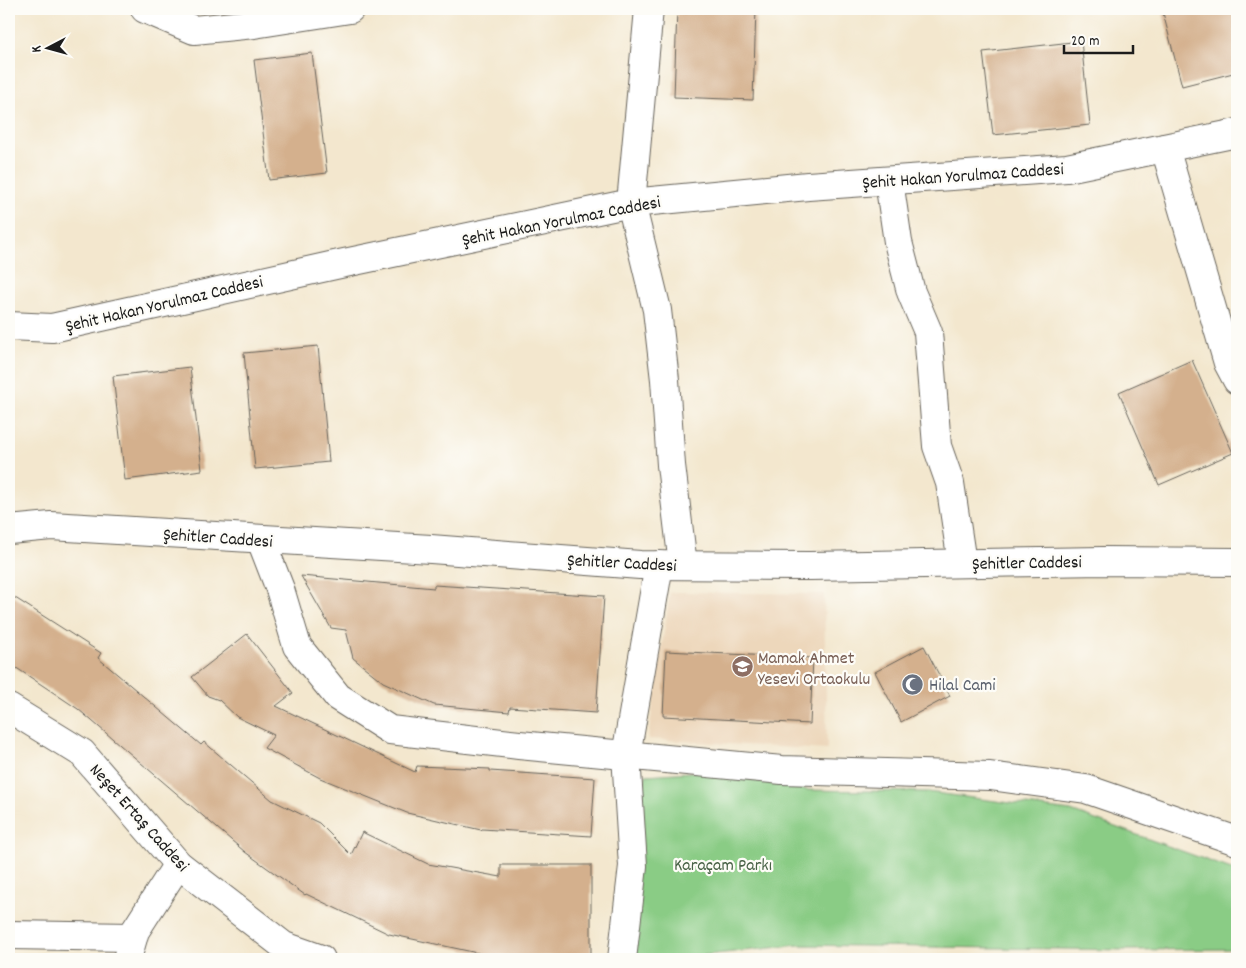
<svg xmlns="http://www.w3.org/2000/svg" width="1246" height="968" viewBox="0 0 1246 968" font-family="Dekko,sans-serif">
<rect width="100%" height="100%" fill="#fdfcf7"/>
<filter id="ink" filterUnits="userSpaceOnUse"><feTurbulence type="fractalNoise" baseFrequency=".02" numOctaves="2"/><feDisplacementMap in="SourceGraphic" scale="10" xChannelSelector="R" yChannelSelector="G"/><feConvolveMatrix kernelMatrix="1 2 1 2 8 2 1 2 1" color-interpolation-filters="sRGB"/></filter>
<filter id="wash" filterUnits="userSpaceOnUse"><feTurbulence type="fractalNoise" baseFrequency=".0096" numOctaves="4" result="noise"/><feDisplacementMap in="SourceGraphic" scale="20" xChannelSelector="R" yChannelSelector="G"/><feGaussianBlur stdDeviation="1.12" result="paint"/><feColorMatrix in="noise" values="0 0 0 0 0 0 0 0 0 0 0 0 0 0 0 0 0 1.4 0 .05"/><feComposite in="paint" operator="in"/></filter>
<g filter="url(#wash)">
<rect width="100%" height="100%" fill="#f3e7ce"/>
<polygon fill="#edd7bb" points="670,592 824,594 827,750 648,739"/>
<polygon fill="#8acc85" stroke="#537450" points="706,771 808,790 928,792 1071,811 1237,871 1237,949 1127,950 799,945 706,955 687,959 626,959 637,825 646,775"/>
<g id="blocks">
<g fill="#d4b08d">
<polygon points="677,9 756,9 753,100 674,97"/>
<polygon points="1162,9 1237,9 1237,72 1182,86"/>
<polygon points="1081,41 1090,125 993,135 983,52"/>
<polygon points="312,53 327,173 269,180 254,60"/>
<polygon points="318,346 329,462 255,469 244,353"/>
<polygon points="1192,360 1233,453 1159,485 1119,392"/>
<polygon points="190,367 202,470 125,480 113,376"/>
<polygon points="301,576 434,588 434,585 604,596 596,713 510,707 509,712 434,705 383,682 353,658 346,630 331,628"/>
<polygon points="9,594 101,653 98,658 201,745 204,742 272,800 319,823 351,855 362,832 428,864 501,877 501,865 591,865 591,956 496,957 389,934 306,894 305,895 245,852 78,709 9,663"/>
<polygon points="247,634 293,693 276,706 415,772 417,766 490,769 490,771 595,778 591,836 482,829 481,830 407,813 320,778 264,748 274,735 237,717 219,700 208,696 192,677"/>
<polygon points="924,646 950,696 901,722 875,672"/>
<polygon points="666,651 813,658 810,724 663,716"/>
</g>
</g>
</g>
<g filter="url(#ink)">
<use href="#blocks" fill-opacity="0" stroke="#67635a" stroke-width="1"/>
<g fill="none" stroke-linecap="round" stroke-linejoin="round">
<defs>
<g id="minor">
<polyline points="145,9 194,30 254,24 350,9"/>
<polyline points="649,9 631,203 657,310 665,380 671,465 683,565"/>
<polyline points="1165,148 1228,363 1237,380"/>
<polyline points="889,181 898,242 911,292 928,332 937,446 950,483 962,563"/>
<polyline points="9,326 52,328 335,265 631,203 808,186 1067,168 1237,133"/>
<polyline points="9,530 51,526 431,549 640,565 810,566 1103,561 1237,562"/>
<polyline points="261,540 280,589 297,646 338,697 390,730 519,745 782,770 990,776 1086,789 1237,841"/>
<polyline points="9,935 133,937"/>
<polyline points="127,959 135,931 178,864"/>
<polyline points="622,959 633,866 626,755 659,565"/>
</g>
<polyline id="major" points="9,708 82,753 178,864 284,946 321,959"/>
</defs>
<use href="#minor" stroke="#67635a" stroke-width="30"/>
<use href="#major" stroke="#67635a" stroke-width="30"/>
<use href="#minor" stroke="#fff" stroke-width="28"/>
<use href="#major" stroke="#fff" stroke-width="28"/>
</g>
</g>
<defs>
<symbol id="school-disc" viewBox="-11 -11 22 22"><circle r="9.5" fill="#8d6e63" stroke="#fdfcf7"/><path d="M0-5L7-2L0 1L-7-2ZM-4 1L0 2.5L4 1V4Q0 6-4 4Z" fill="#fff"/></symbol>
<symbol id="mosque-disc" viewBox="-11 -11 22 22"><circle r="9.5" fill="#6b7280" stroke="#fdfcf7"/><path d="M3.5-4.9A6 6 0 1 0 3.5 4.9A5 5 0 1 1 3.5-4.9Z" fill="#fff"/></symbol>
</defs>
<g fill-rule="evenodd">
<use href="#school-disc" x="730" y="654" width="25" height="25"/>
<use href="#mosque-disc" x="900" y="672" width="25" height="25"/>
</g>
<g text-anchor="middle" stroke-width="4.5" stroke-linejoin="round" paint-order="stroke">
<g font-size="18" fill="#1c1c1c" stroke="#fdfcf7">
<text transform="translate(963 175) rotate(-4)" y="6">Şehit Hakan Yorulmaz Caddesi</text>
<text transform="translate(561 220) rotate(-11)" y="6">Şehit Hakan Yorulmaz Caddesi</text>
<text transform="translate(164 303) rotate(-13)" y="6">Şehit Hakan Yorulmaz Caddesi</text>
<text transform="translate(218 537) rotate(4)" y="6">Şehitler Caddesi</text>
<text transform="translate(622 562) rotate(3)" y="6">Şehitler Caddesi</text>
<text transform="translate(1027 562) rotate(-1)" y="6">Şehitler Caddesi</text>
<text transform="translate(140 817) rotate(48)" y="6">Neşet Ertaş Caddesi</text>
</g>
<g font-size="18" fill="#785e54" stroke="#fdfcf7" text-anchor="start">
<text x="758" y="663">Mamak Ahmet<tspan x="758" dy="21">Yesevi Ortaokulu</tspan></text>
</g>
<g font-size="18" fill="#5b616d" stroke="#fdfcf7" text-anchor="start">
<text x="929" y="690">Hilal Cami</text>
</g>
<g font-size="18" fill="#486246" stroke="#fdfcf7">
<text x="723" y="870">Karaçam Parkı</text>
</g>
</g>
<rect width="1246" height="968" fill="none" stroke="#fdfcf7" stroke-width="30"/>
<g transform="translate(48 48) rotate(264)" stroke="#fdfcf7" stroke-width="4" paint-order="stroke">
<path d="M0-4L9 19L0 12L-9 19Z" fill="#1c1c1c"/>
<text y="-8" font-size="14" font-weight="bold" text-anchor="middle" fill="#1c1c1c">K</text>
</g>
<path d="M1064 45v8h69v-8" fill="none" stroke="#1c1c1c" stroke-width="2.5"/>
<text x="1071" y="45" font-size="15" fill="#1c1c1c" stroke="#fdfcf7" stroke-width="4" paint-order="stroke">20 m</text>
</svg>
